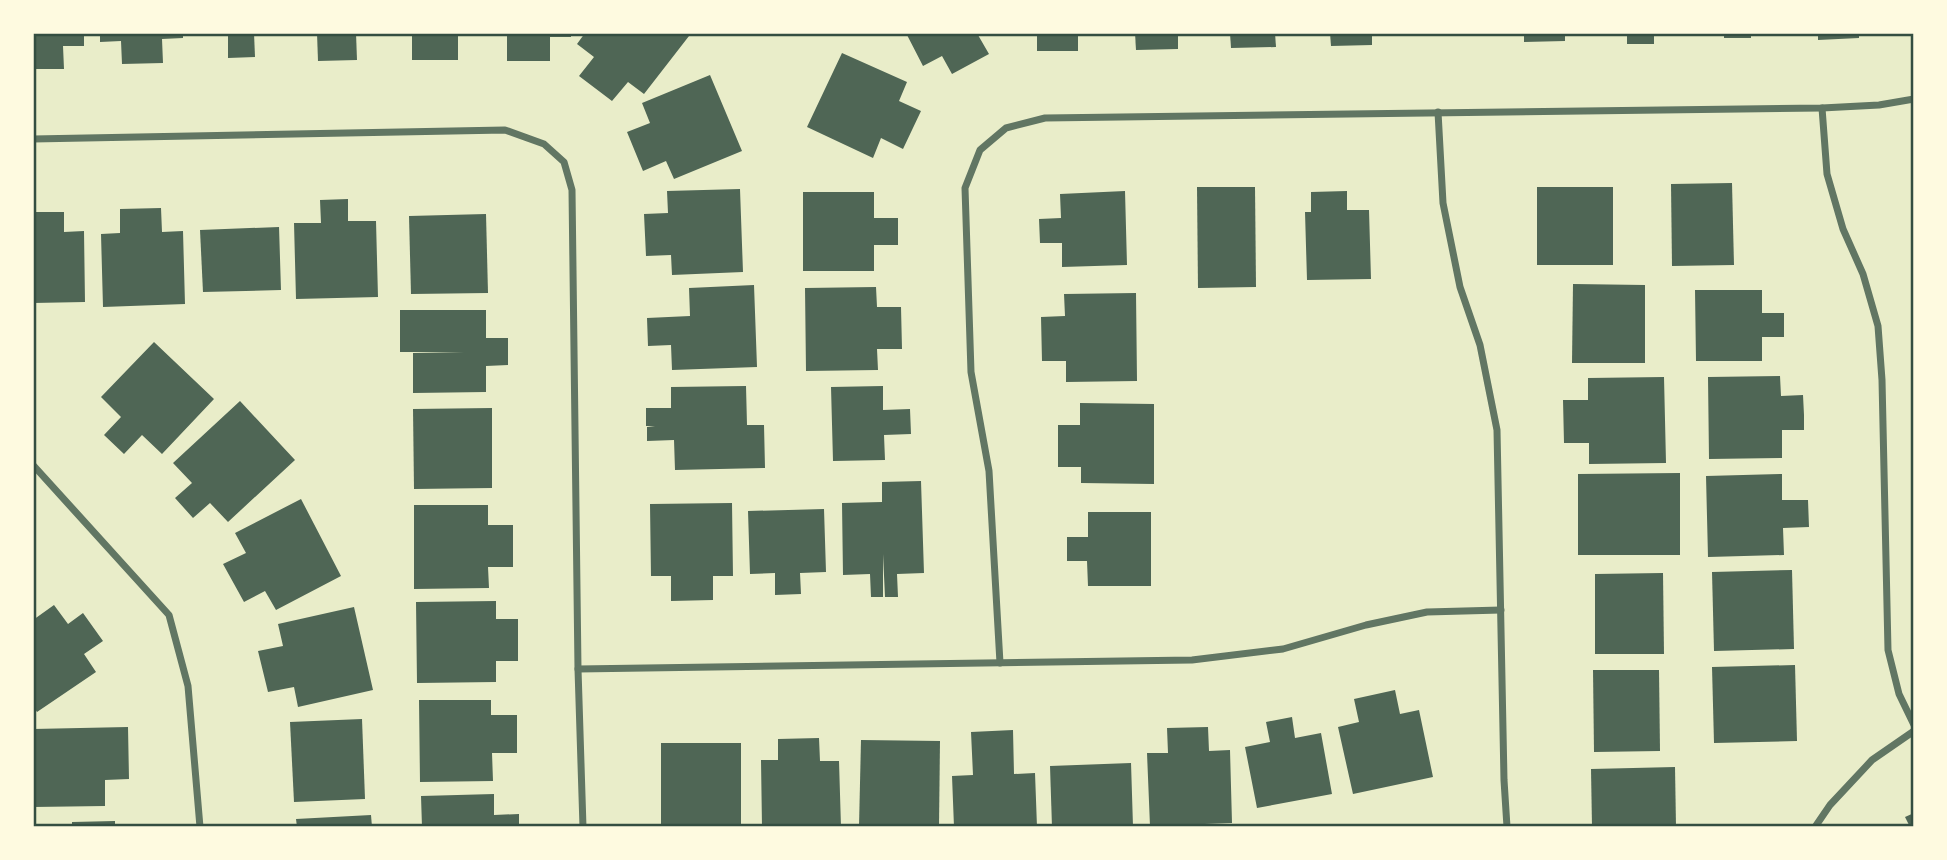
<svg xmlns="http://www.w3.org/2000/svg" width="1947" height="860" viewBox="0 0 1947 860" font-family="Barlow,sans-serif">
<rect width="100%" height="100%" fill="#e9edc9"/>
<g fill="#4f6655">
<polygon points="33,33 84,33 84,46 63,46 64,69 33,69"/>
<polygon points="100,33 183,33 183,38 162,39 163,63 122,64 121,41 100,42"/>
<polygon points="228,33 254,33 255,57 228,58"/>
<polygon points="317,33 356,33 357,60 318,61"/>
<rect x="412" y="33" width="46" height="27"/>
<polygon points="486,33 571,33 571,37 550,37 550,61 507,61 507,36 486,36"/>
<polygon points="585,33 686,33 689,36 644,94 628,82 612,101 579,76 594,57 577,44"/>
<polygon points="906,33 982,33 978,35 989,54 952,74 942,56 923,66"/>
<rect x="1037" y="33" width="41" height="18"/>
<polygon points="1135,33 1178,33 1178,49 1136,50"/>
<polygon points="1230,33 1275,33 1276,47 1231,48"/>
<polygon points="1330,33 1372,33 1372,45 1331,46"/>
<polygon points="1524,33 1565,33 1565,41 1524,42"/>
<rect x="1627" y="33" width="27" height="11"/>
<rect x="1724" y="33" width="27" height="5"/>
<polygon points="1818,33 1859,33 1859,38 1818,40"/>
<polygon points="842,53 907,82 899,101 921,111 903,149 881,138 873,158 807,127"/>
<polygon points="710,75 742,151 674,179 666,161 643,171 627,132 650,123 642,103"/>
<polygon points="1732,183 1734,265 1672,266 1671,184"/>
<polygon points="1197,187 1255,187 1256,287 1198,288"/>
<rect x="1537" y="187" width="76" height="78"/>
<polygon points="740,189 743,272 672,275 671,255 646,256 644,214 668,213 667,191"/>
<polygon points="1125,191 1127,265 1062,267 1062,243 1040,243 1039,219 1061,218 1060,194"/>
<polygon points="1347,191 1347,210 1369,210 1371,279 1307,280 1305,212 1311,212 1311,192"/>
<polygon points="803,192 874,192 874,218 898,218 898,245 874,245 874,271 803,271"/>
<polygon points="348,199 348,221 376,221 378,297 296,299 294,223 321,223 320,200"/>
<polygon points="161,208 162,232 183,231 185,304 103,307 101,234 120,233 120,209"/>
<polygon points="33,212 64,212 64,232 84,231 85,302 33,303"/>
<polygon points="486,214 488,293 411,294 409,216"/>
<polygon points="279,227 281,290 203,292 200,230"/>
<polygon points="1573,284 1645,285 1645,363 1572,363"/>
<polygon points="754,285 757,367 672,370 671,345 648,346 647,318 690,316 689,288"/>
<polygon points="876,287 877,307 901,307 902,349 877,349 878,370 806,371 805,288"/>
<polygon points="1695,290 1762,290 1762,313 1784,313 1784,337 1762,337 1762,361 1696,361"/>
<polygon points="1136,293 1137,381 1066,382 1066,361 1042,361 1041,317 1065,316 1064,294"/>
<polygon points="400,310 486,310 486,338 508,338 508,365 486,366 486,392 413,393 413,353 464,352 400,352"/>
<polygon points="154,342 214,399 162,454 142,435 124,454 104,435 121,417 101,397"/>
<polygon points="1780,376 1781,396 1803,395 1804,415 1804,430 1782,430 1782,458 1709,459 1708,377"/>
<polygon points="1664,377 1666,463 1589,464 1589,443 1564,443 1563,400 1588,400 1588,378"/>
<polygon points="746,386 747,425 764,425 765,468 675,470 674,440 647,441 647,427 655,426 646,426 646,408 671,408 671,387"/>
<polygon points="883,386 883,410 910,409 911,434 884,435 885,460 833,461 831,387"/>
<polygon points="240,401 295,460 228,522 210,503 193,518 175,498 192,483 173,463"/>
<polygon points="1080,403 1154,404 1154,484 1081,483 1081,467 1058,467 1058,425 1080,425"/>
<polygon points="492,408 492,488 414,489 413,409"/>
<polygon points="1680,473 1680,555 1578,555 1578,474"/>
<polygon points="1782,474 1782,500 1808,500 1809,527 1783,528 1784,555 1708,557 1706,476"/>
<polygon points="921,481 924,573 897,574 898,597 885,597 883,554 883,597 871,597 870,574 843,575 842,503 882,502 882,482"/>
<polygon points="301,499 341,576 276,610 265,591 244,602 223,564 246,553 235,533"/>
<polygon points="732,503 733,576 713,576 713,600 671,601 671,576 651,576 650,504"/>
<polygon points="414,505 488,505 488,525 513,525 513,567 488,567 489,588 414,589"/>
<polygon points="824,509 826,572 800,573 801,594 775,595 775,573 750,574 748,511"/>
<polygon points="1088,512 1151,512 1151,586 1088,586 1087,561 1067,561 1067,537 1088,537"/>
<polygon points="1792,570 1794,649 1714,651 1712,572"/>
<polygon points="1663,573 1664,654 1595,654 1595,574"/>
<polygon points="496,601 496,619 518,619 518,661 496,661 496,682 417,683 416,602"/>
<polygon points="54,605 68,624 83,613 103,641 84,654 96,672 37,712 33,706 33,620"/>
<polygon points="354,607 373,690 298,707 294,687 268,692 258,651 283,646 278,624"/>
<polygon points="1795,665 1797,741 1714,743 1712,667"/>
<polygon points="1593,670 1659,670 1660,751 1594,752"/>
<polygon points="1395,690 1400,714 1419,710 1433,777 1353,794 1338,727 1359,722 1354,699"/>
<polygon points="419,700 491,700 491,715 517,715 517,753 492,753 493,781 420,782"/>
<polygon points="1292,717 1295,738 1321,733 1332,794 1257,808 1245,747 1270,742 1266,722"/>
<polygon points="362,719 365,799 294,802 290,722"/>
<polygon points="128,727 129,779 105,780 105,806 33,807 33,729"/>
<polygon points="1208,727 1209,751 1230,750 1232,823 1150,826 1147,753 1168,753 1167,728"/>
<polygon points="1013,730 1014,774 1035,773 1037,827 954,827 952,776 973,775 971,732"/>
<polygon points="819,738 820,761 839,761 841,827 762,827 761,760 778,760 778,739"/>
<polygon points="861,740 940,741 939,827 859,827"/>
<rect x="661" y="743" width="80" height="84"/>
<polygon points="1131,763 1133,827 1052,827 1050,766"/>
<polygon points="1675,767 1676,827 1592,827 1591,769"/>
<polygon points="494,794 494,815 519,814 519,827 422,827 421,796"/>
<polygon points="1914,813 1914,827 1910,827 1905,817"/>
<polygon points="371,815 372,827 297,827 296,819"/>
<polygon points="115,821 115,827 72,827 72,822"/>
</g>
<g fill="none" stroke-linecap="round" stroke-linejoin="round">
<g stroke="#617663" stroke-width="7">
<polyline points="1822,108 1827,174 1843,229 1863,274 1878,326 1882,380 1888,650 1899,694 1914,725"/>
<polyline points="1438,112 1443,203 1460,287 1480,345 1497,430 1504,780 1507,827"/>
<polyline points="33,139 505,130 544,144 564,162 572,190 578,669 583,827"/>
<polyline points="33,465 169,615 188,686 200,827"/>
<polyline points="1000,663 989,471 971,372 965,188 980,150 1006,128 1045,118 1822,108 1879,105 1914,99"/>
<polyline points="578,669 1192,660 1283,649 1366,625 1427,612 1501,610"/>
<polyline points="1815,827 1830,805 1872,760 1914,731"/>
</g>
</g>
<rect width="1947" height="860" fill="none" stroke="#fefae0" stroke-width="70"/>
<rect x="35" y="35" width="1877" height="790" fill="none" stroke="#344e41" stroke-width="2.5"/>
</svg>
